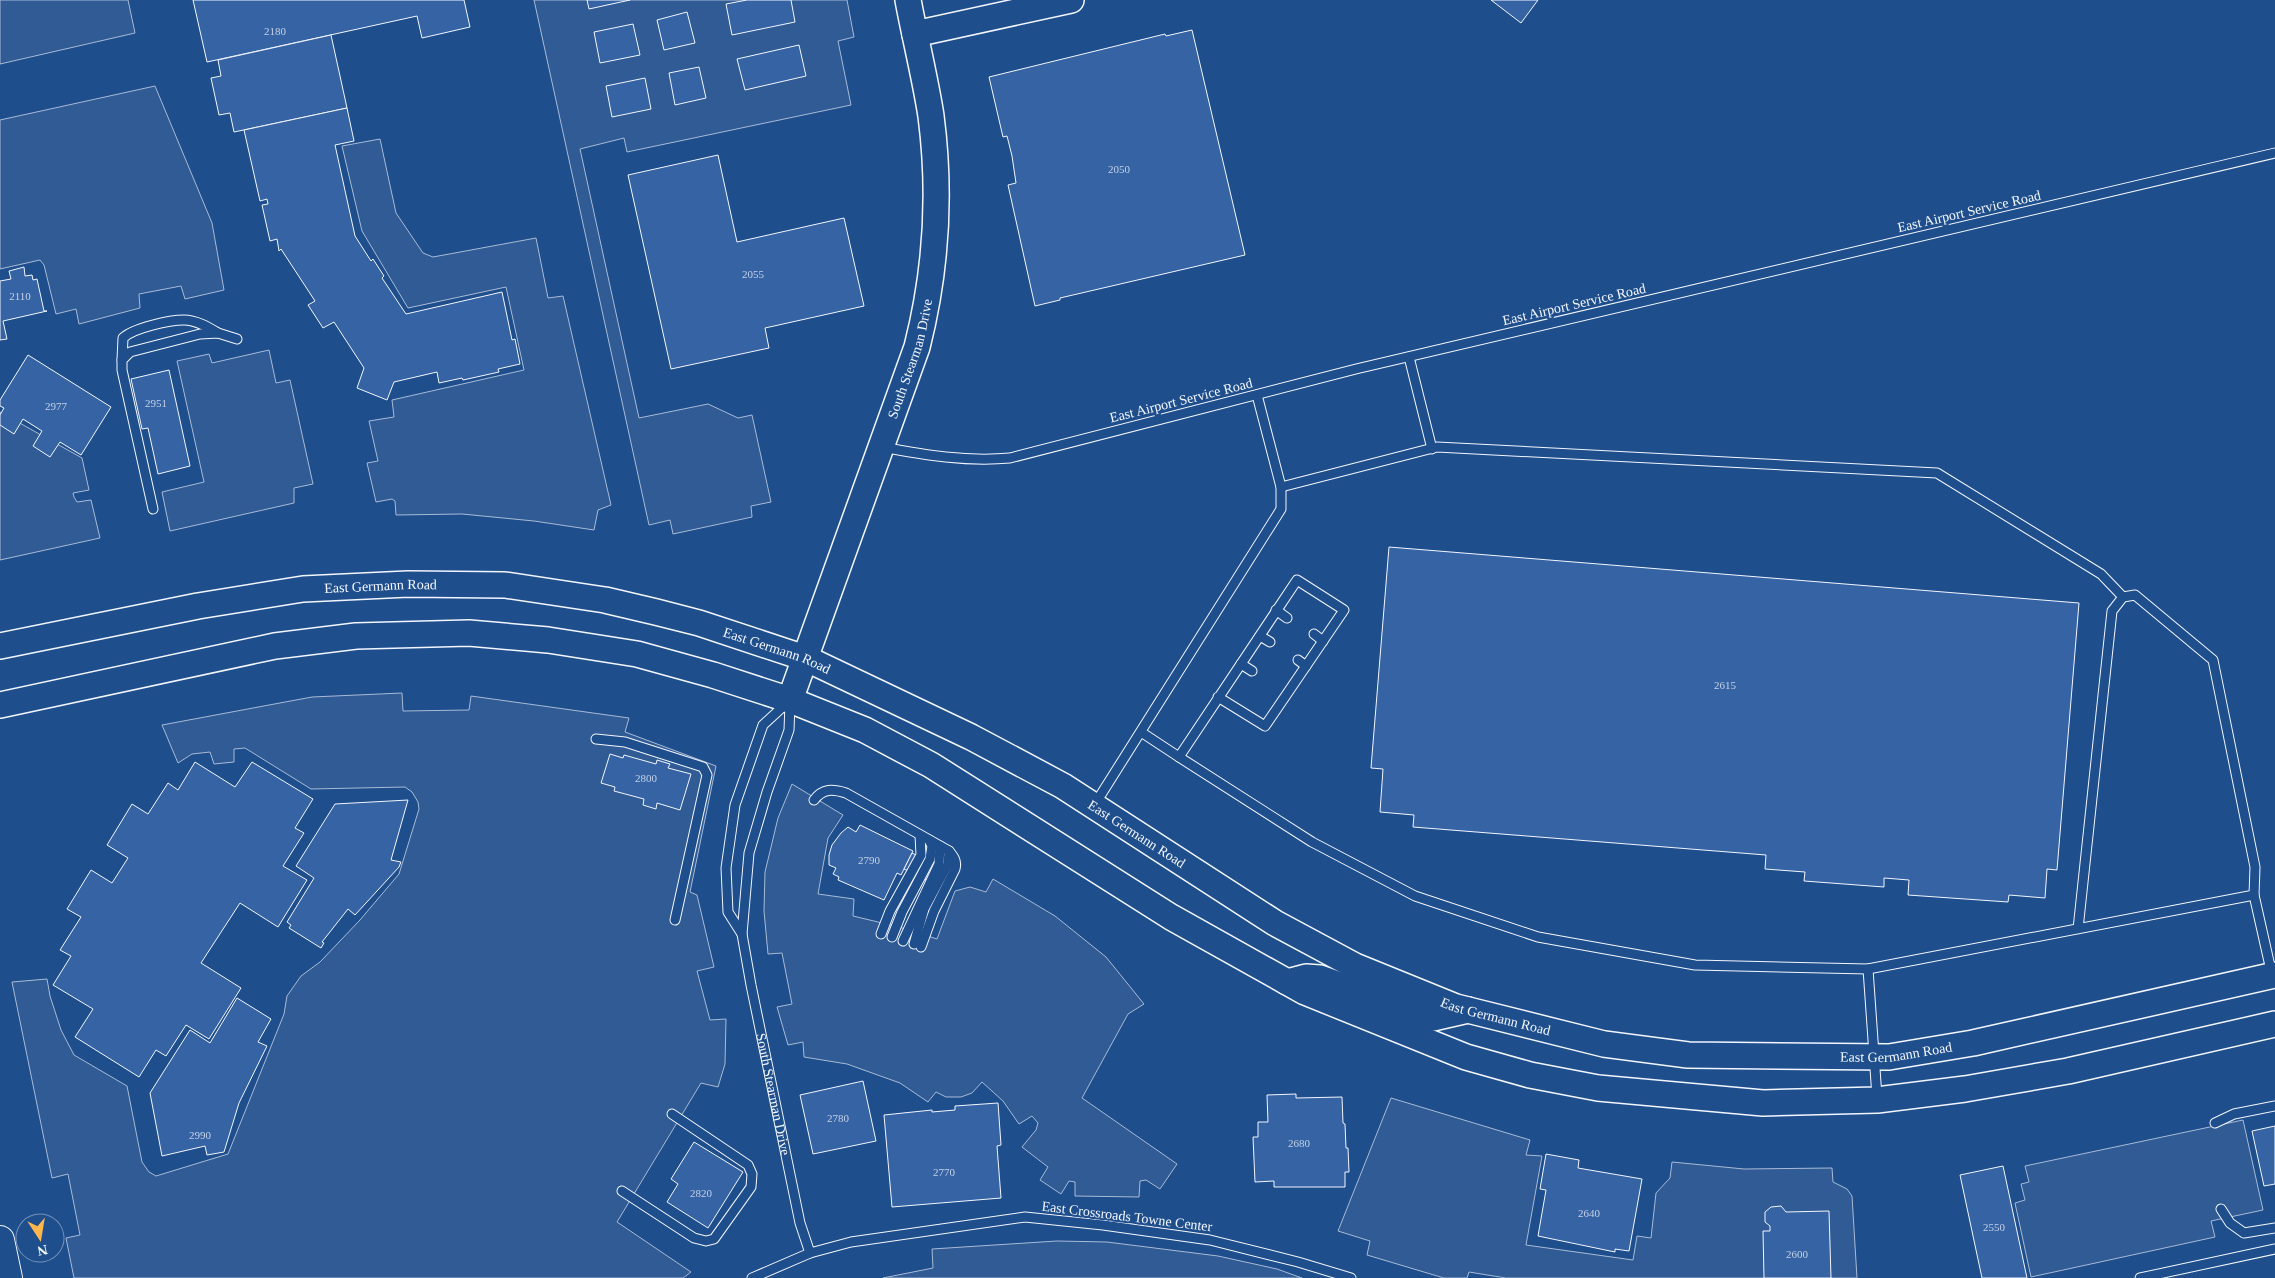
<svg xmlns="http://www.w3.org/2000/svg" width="2275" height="1278" viewBox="0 0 2275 1278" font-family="Georgia,serif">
<rect width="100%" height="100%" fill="#1f4e8c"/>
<g fill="#305b95" stroke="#a8bbd7">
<polygon points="0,0 128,0 135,33 0,64"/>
<polygon points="534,0 847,0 854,37 838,41 851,105 627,152 624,138 580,149 639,418 708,404 738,418 752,415 771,502 751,506 752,517 673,534 670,520 649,525"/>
<polygon points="155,86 212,223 224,290 185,299 181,286 139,294 140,308 79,324 76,309 56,314 44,265 40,260 0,269 0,120"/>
<polygon points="380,139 396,213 423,253 433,257 536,238 548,298 563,296 611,505 598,510 594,530 534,521 462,514 396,515 395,501 392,499 376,502 367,463 378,461 369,421 394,417 392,400 524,370 506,287 408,308 362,231 342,146"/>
<polygon points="269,350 276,383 290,380 313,484 294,488 294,503 170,531 162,492 204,482 177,361 209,354 212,363"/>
<polygon points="0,412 82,458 89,490 73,493 74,497 77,502 91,500 100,538 0,560"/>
<polygon points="402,693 403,711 469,710 471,696 629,718 625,732 716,766 690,892 697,895 714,967 697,971 710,1020 726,1019 725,1064 718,1087 701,1083 617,1222 691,1272 683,1278 74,1278 66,1238 80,1235 68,1174 52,1178 12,982 47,979 50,996 61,1030 74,1055 127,1086 142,1162 149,1172 156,1176 228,1154 284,1014 287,996 301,976 320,962 360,920 399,874 419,809 418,802 412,792 405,787 311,789 245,748 234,749 234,762 214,764 210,752 192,754 178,763 162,725 312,697"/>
<polygon points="792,784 843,815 828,838 818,894 854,899 853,916 899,927 937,939 955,891 970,887 986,892 993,879 1055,916 1106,957 1144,1004 1128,1014 1082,1098 1177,1164 1160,1189 1146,1180 1140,1181 1139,1197 1075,1196 1075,1182 1069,1181 1061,1194 1040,1180 1048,1167 1022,1147 1036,1130 1038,1123 1032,1116 1019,1124 1003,1101 982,1082 972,1093 961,1097 946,1097 936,1092 928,1102 900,1083 847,1064 804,1057 803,1042 788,1045 777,1007 792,1004 782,953 768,954 764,911 765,872 778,818"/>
<polygon points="1391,1098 1530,1140 1526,1155 1542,1156 1526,1245 1633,1260 1637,1236 1651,1238 1656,1193 1670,1178 1672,1162 1744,1169 1832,1168 1833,1182 1847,1189 1852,1196 1857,1278 1506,1278 1469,1272 1467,1278 1444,1278 1367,1255 1370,1241 1338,1231"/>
<polygon points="2243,1120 2263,1210 2211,1221 2215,1237 2031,1277 2015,1203 2025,1200 2021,1184 2029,1182 2025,1166"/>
<polygon points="1057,1241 1107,1242 1218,1256 1277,1269 1302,1278 883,1278 933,1268 932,1249"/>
</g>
<g fill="#3563a3" stroke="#f2f6ff">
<polygon points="193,0 464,0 470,27 422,38 417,16 207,62"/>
<polygon points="587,0 630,0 589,9"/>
<polygon points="747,0 791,0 795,22 732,35 726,4"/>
<polygon points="1491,0 1538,0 1521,23"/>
<polygon points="687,12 695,43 664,50 657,20"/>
<polygon points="633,24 640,55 600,63 594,32"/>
<polygon points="1192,30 1245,255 1060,298 1060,300 1035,306 1008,185 1016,183 1012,156 1007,136 1003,137 989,77 1165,34 1166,36"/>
<polygon points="331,35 347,108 234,132 230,113 219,115 211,78 221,76 218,60"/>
<polygon points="799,45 806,76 745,90 737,59"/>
<polygon points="699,67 706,98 675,105 669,73"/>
<polygon points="645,78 651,109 612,117 606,86"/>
<polygon points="347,108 354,141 335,145 355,236 371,261 373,259 384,276 382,278 406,314 502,292 512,340 515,339 520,364 498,369 499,372 463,380 462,378 439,383 437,372 394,382 387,400 357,388 364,368 334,322 323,328 308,305 315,301 281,249 279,251 277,239 270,241 262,205 268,204 267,199 260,201 244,130"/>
<polygon points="718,155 737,242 844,218 864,306 765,328 769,348 671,369 628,175"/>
<polygon points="24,267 25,276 32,275 33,280 37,279 44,311 47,311 3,321 7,339 0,340 0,281 11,279 9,271"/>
<polygon points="28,355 111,407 81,455 60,442 50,457 33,446 42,431 23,419 14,434 0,425 0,415 4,408 0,406 0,400"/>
<polygon points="169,370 190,466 158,474 148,428 142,429 131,379"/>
<polygon points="1389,547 2079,603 2057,870 2047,869 2045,898 2009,895 2008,902 1908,895 1909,880 1884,878 1884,887 1804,881 1805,872 1765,869 1766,855 1413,827 1414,815 1380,812 1383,769 1371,768"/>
<polygon points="610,754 623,758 624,755 656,764 657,760 670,764 668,768 691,774 680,810 657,803 656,809 643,805 644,799 614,791 615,787 601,783"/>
<polygon points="195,762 235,787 252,762 313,799 295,828 304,833 283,866 307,880 278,927 240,903 201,963 241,988 209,1039 186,1025 166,1056 156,1050 139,1077 75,1037 93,1009 53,985 71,956 60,950 81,917 67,909 91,870 112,883 128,858 107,845 132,804 148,814 168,783 178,790"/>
<polygon points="408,800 391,860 401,862 399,867 355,915 348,909 322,942 324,943 321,948 289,928 291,925 287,922 314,878 296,866 335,804"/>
<polygon points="860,825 913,851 901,875 897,873 884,900 838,880 839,877 833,874 836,868 829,865 829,855 832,845 841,833 848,827 856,832"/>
<polygon points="912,853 948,871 940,887 904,869"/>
<polygon points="237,998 271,1019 258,1042 267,1046 239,1103 224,1152 207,1155 205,1146 162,1156 150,1093 190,1030 210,1043"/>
<polygon points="863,1081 876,1141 813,1154 800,1095"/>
<polygon points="1296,1094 1296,1098 1342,1097 1343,1123 1345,1124 1346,1148 1348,1148 1349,1172 1345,1172 1345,1187 1274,1187 1274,1181 1255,1182 1253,1137 1258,1137 1258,1122 1268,1122 1267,1095"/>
<polygon points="998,1103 1001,1145 997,1146 1001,1198 892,1207 884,1115 932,1110 932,1112 955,1110 955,1106"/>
<polygon points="2275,1126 2275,1184 2264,1186 2252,1131"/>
<polygon points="694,1142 743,1172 708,1228 667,1202 678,1184 671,1179"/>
<polygon points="1546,1154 1579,1160 1578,1168 1642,1179 1629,1251 1615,1249 1615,1252 1538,1236 1546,1190 1540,1189"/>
<polygon points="2003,1166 2027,1278 1982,1278 1960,1175"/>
<polygon points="1781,1206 1786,1212 1829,1211 1831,1278 1764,1278 1763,1231 1770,1231 1770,1226 1765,1222 1765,1212 1771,1207"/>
</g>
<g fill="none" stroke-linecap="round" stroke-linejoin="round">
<defs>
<g id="lane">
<polyline points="1409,357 1432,449"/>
<path d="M122 360 123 338C133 328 170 320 184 320 196 320 208 327 218 333"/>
<path d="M882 447C925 455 966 462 1010 458L1356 369 2275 153"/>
<polyline points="1281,487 1437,447 1937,473 2101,574 2123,597"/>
<polyline points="153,509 122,370 122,360 130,352 200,334 218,333 237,339"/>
<polyline points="1276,610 1287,618"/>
<polyline points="1314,634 1323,641"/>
<polyline points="1260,636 1270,642"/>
<polyline points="1298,660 1306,666"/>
<polyline points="1241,664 1252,671"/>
<polyline points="1218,697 1265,726 1344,610 1297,580 1179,757 1312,842 1415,896 1538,937 1695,965 1868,969"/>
<path id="s1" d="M790 703 789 730 767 792 749 853 742 934 751 985 800 1223 810 1253"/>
<polyline points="1141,732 1179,757"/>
<polyline points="596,739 625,742 703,767 707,775 675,920"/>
<path d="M814 800C823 788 833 789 846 793L949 851C954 857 957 861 955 869L934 911 921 947"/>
<polyline points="1095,804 1281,509 1281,487 1257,395"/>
<polyline points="2254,895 2272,975"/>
<polyline points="742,934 728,912 726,868 735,805 763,725 788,702"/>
<polyline points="881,934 890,911 921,855 920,835"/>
<polyline points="892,937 902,912 930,859 932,846 929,840"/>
<polyline points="903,941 939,864 940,846"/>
<polyline points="914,944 924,909 948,864 949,851"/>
<polyline points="1877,1097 1868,969 2254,895 2255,867 2213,660 2135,595 2123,597 2112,611 2078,929"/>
<polyline points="2215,1123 2234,1114 2275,1106"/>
<polyline points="622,1191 694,1238 706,1241 714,1239 751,1187 752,1174 748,1165 672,1114"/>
<polyline points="2221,1209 2230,1223 2244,1233 2275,1228"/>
<polyline points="752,1278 810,1253 851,1242 1025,1217 1103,1225 1210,1240 1298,1262 1351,1278"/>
<polyline points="2140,1278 2275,1249"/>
</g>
<g id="secondary">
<polyline points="915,34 1071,0"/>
<path id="s2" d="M0 646 198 606 303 589 408 584 505 585 605 600 656 612 699 623 805 658 971 737 1063 786 1275 923 1355 966 1456 1007 1604 1044 1688 1055 1889 1057 1973 1043 2275 975"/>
<path id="s3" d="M790 700 917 347C936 272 941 193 931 116 925 77 915 38 908 0"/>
<polyline points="0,705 275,646 356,636 469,633 548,640 637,654 713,675 790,700 865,730 931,765 1171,917 1305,992 1466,1057 1530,1075 1598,1088 1763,1103 1877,1100 1965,1089 2068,1071 2275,1024"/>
<polyline points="1287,982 1306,977 1320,978 1433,1018 1468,1010"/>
</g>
<polyline id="primary" points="0,1240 8,1278"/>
</defs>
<use href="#lane" stroke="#f2f6ff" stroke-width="11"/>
<use href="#secondary" stroke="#f2f6ff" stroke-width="28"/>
<use href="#primary" stroke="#f2f6ff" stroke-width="30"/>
<use href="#lane" stroke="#1f4e8c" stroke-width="9"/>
<use href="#secondary" stroke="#1f4e8c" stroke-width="25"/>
<use href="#primary" stroke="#1f4e8c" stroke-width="28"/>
</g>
<g text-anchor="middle" stroke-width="4" stroke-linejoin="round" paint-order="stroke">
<g font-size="11" fill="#c3d1e8">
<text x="275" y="35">2180</text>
<text x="1119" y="173">2050</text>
<text x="753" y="278">2055</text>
<text x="20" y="300">2110</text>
<text x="156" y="407">2951</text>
<text x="56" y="410">2977</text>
<text x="1725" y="689">2615</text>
<text x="646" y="782">2800</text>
<text x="869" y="864">2790</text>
<text x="838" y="1122">2780</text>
<text x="200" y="1139">2990</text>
<text x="1299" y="1147">2680</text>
<text x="944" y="1176">2770</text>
<text x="701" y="1197">2820</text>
<text x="1589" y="1217">2640</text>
<text x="1994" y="1231">2550</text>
<text x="1797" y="1258">2600</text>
</g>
<g font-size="14" fill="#f2f6ff" stroke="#1f4e8c">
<text transform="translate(1969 211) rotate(-13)" y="5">East Airport Service Road</text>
<text transform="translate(1574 304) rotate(-13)" y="5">East Airport Service Road</text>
<text dy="5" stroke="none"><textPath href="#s3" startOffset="362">South Stearman Drive</textPath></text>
<text transform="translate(1181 400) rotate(-14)" y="5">East Airport Service Road</text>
<text dy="5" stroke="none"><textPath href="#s2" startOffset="386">East Germann Road</textPath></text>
<text dy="5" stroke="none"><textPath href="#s2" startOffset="791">East Germann Road</textPath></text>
<text dy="5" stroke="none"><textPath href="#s2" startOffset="1196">East Germann Road</textPath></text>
<text dy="5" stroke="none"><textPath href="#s2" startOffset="1601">East Germann Road</textPath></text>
<text dy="5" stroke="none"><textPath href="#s2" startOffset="2006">East Germann Road</textPath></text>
<text dy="5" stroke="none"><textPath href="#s1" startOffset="401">South Stearman Drive</textPath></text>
<text transform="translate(1127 1216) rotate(7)" y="5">East Crossroads Towne Center</text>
</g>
</g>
<g transform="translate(40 1238) rotate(168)"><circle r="24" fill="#1f4e8c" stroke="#7391ba"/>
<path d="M0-4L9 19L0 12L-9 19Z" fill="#ffb74d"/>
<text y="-8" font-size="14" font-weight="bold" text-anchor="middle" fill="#f2f6ff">N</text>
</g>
</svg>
